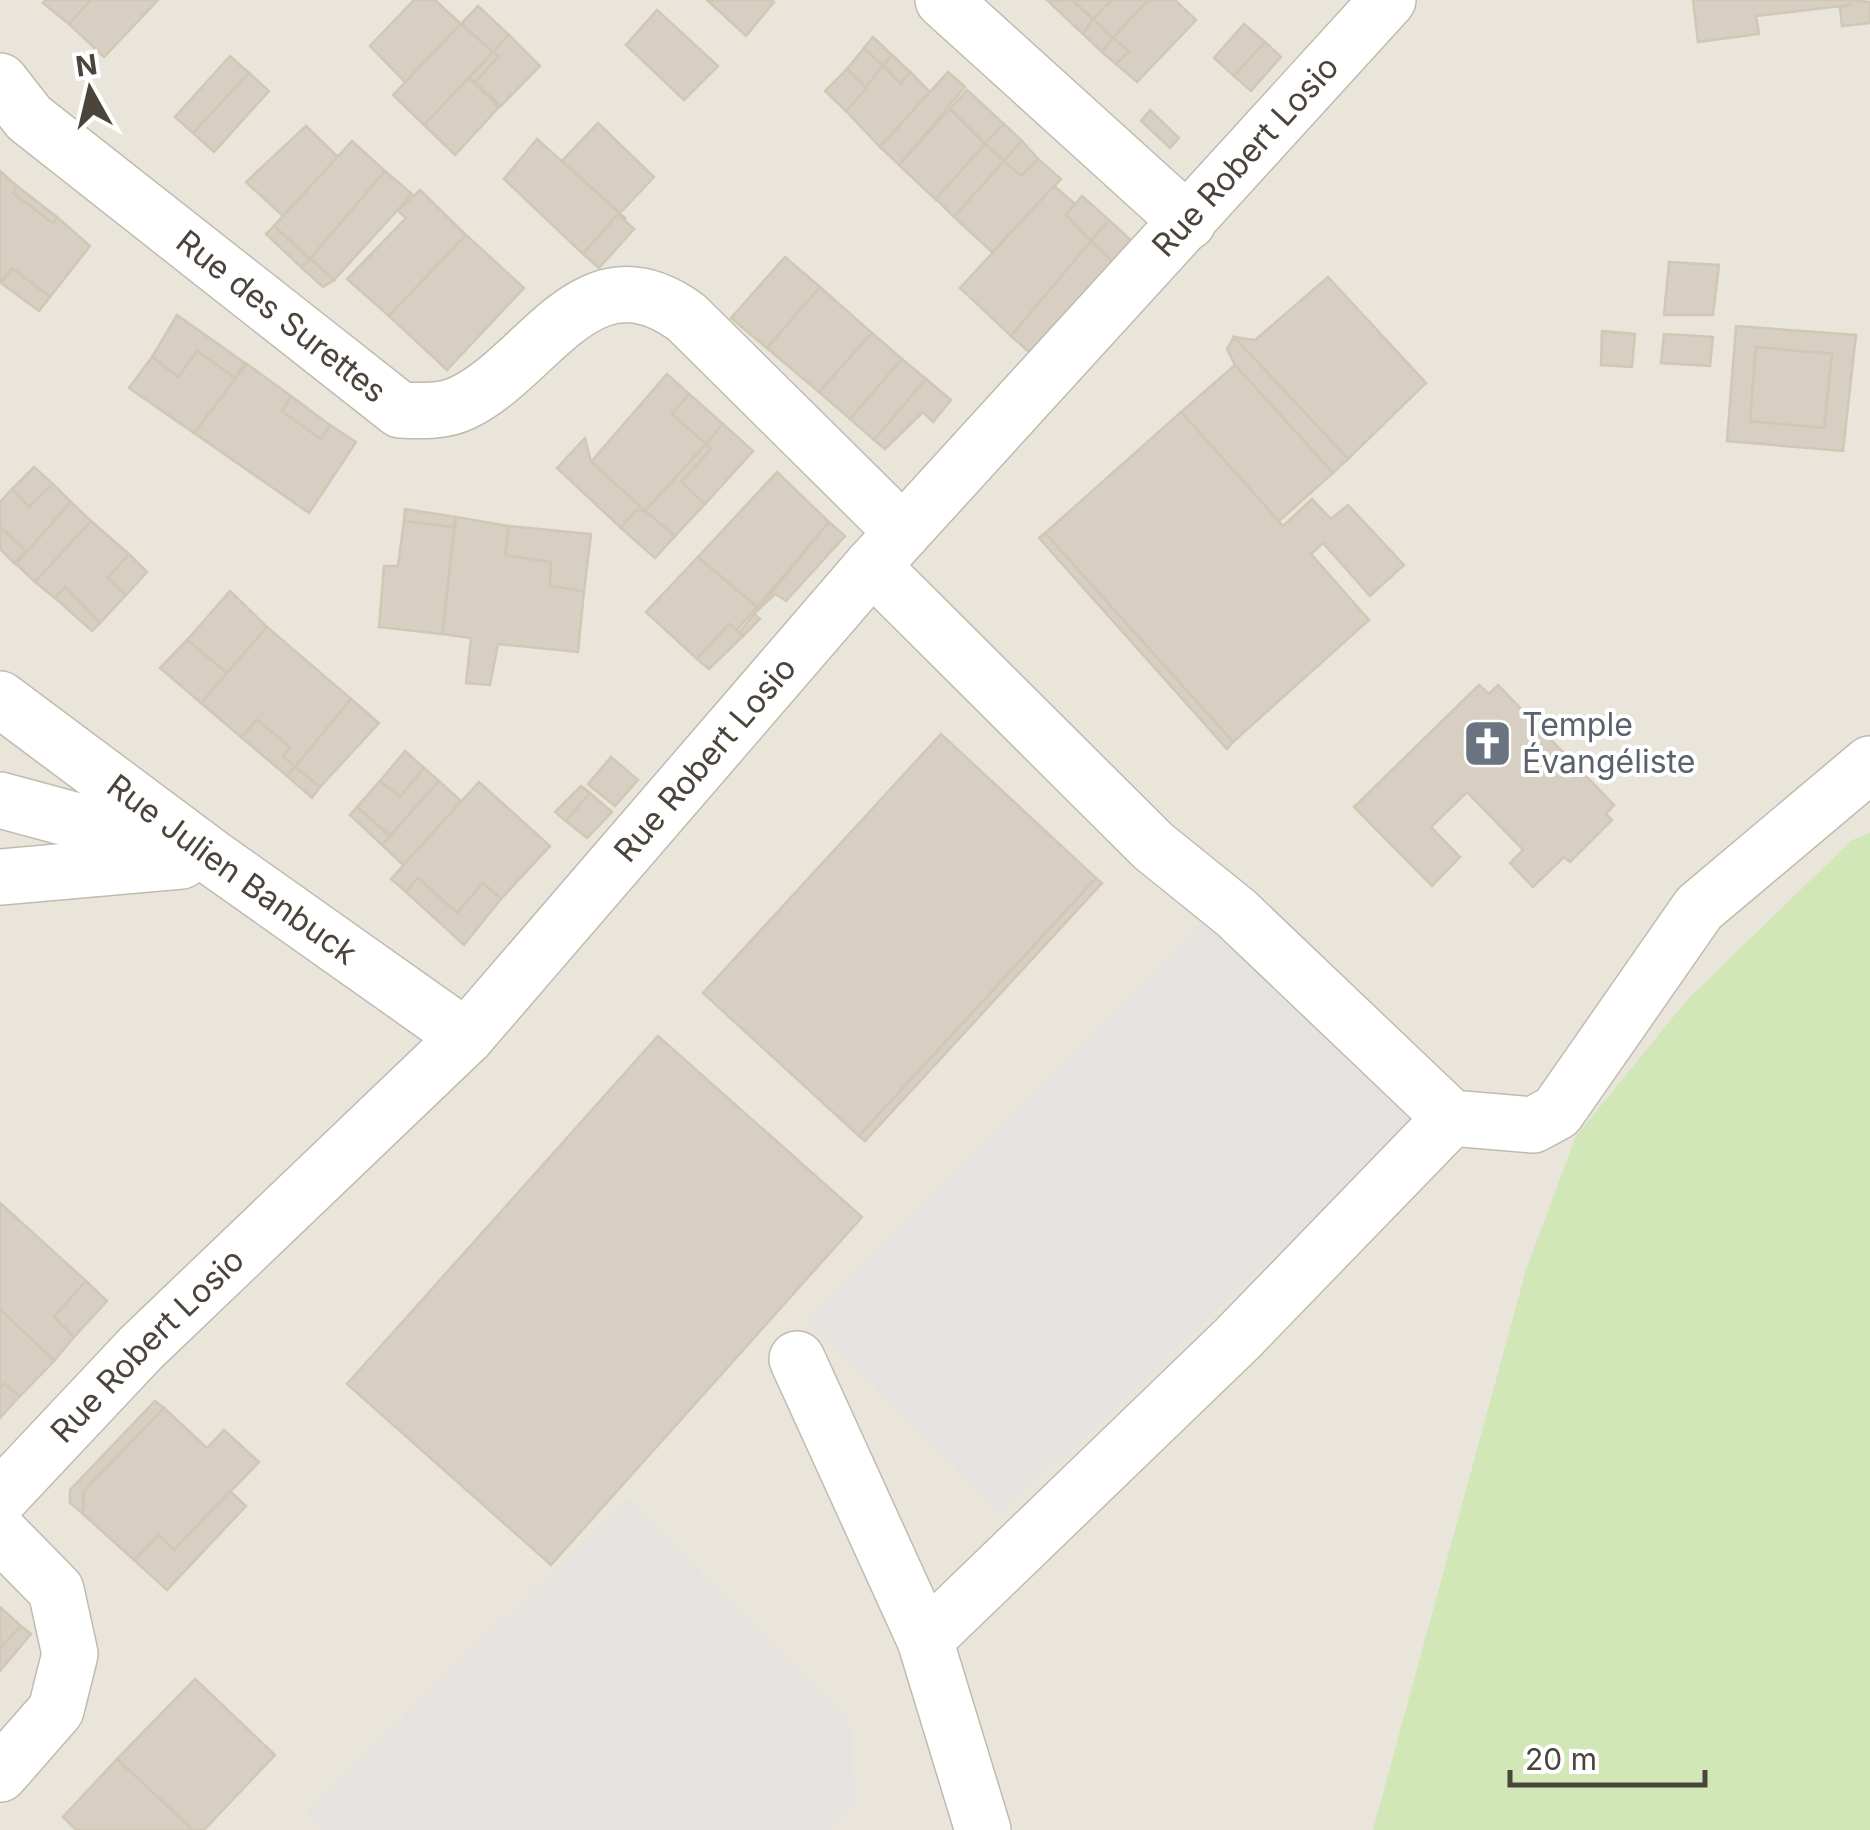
<svg xmlns="http://www.w3.org/2000/svg" width="1870" height="1830" viewBox="0 0 1870 1830" font-family="Inter,sans-serif">
<rect width="100%" height="100%" fill="#f5f3ec"/>
<rect fill="#e9e5db" x="0" y="0" width="1870" height="1830"/>
<polygon fill="#d1e7b8" points="1870,833 1870,1830 1373,1830 1526,1270 1576,1136 1688,999 1852,840"/>
<g fill="#e5e3e0">
<polygon points="1207,917 1415,1121 1001,1514 808,1319"/>
<polygon points="626,1498 850,1723 856,1805 830,1830 321,1830 305,1814"/>
</g>
<g fill="#d7cfc2" stroke="#d1c7b5" stroke-width="2.5" fill-rule="evenodd">
<polygon points="46,0 91,0 69,24 43,3"/>
<polygon points="91,0 158,0 104,57 69,24"/>
<polygon points="414,0 435,0 461,24 405,82 370,46"/>
<polygon points="707,0 772,0 774,2 746,36"/>
<polygon points="1072,0 1112,0 1093,19"/>
<polygon points="1072,0 1093,19 1083,34 1048,1"/>
<polygon points="1112,0 1148,0 1113,38 1093,19"/>
<polygon points="1148,0 1175,0 1196,20 1137,82 1116,64 1129,51 1113,38"/>
<polygon points="1693,0 1850,0 1850,5 1756,16 1759,34 1698,42"/>
<polygon points="1850,0 1870,2 1870,23 1842,26 1840,7 1850,5"/>
<polygon points="478,6 509,35 493,52 461,24"/>
<polygon points="657,10 718,66 684,100 626,45"/>
<polygon points="1093,19 1113,38 1102,52 1083,34"/>
<polygon points="461,24 493,52 424,125 393,95"/>
<polygon points="1244,24 1265,42 1234,76 1214,58"/>
<polygon points="509,35 540,66 501,106 475,82 499,56 493,52"/>
<polygon points="873,37 892,55 883,66 864,48"/>
<polygon points="1113,38 1129,51 1116,64 1102,52"/>
<polygon points="1265,42 1281,57 1251,91 1234,76"/>
<polygon points="864,48 883,66 867,88 847,69"/>
<polygon points="493,52 499,56 475,82 469,78"/>
<polygon points="892,55 910,72 901,84 883,66"/>
<polygon points="230,56 249,73 193,133 175,117"/>
<polygon points="883,66 901,84 910,72 930,92 880,147 846,111"/>
<polygon points="847,69 867,88 846,111 825,91"/>
<polygon points="948,72 965,87 899,165 880,147"/>
<polygon points="249,73 269,91 214,152 193,133"/>
<polygon points="469,78 499,107 455,155 424,125"/>
<polygon points="967,90 1004,124 985,144 950,109"/>
<polygon points="950,109 985,144 936,200 899,165"/>
<polygon points="1150,110 1179,138 1170,148 1141,121"/>
<polygon points="598,123 654,177 620,213 562,161"/>
<polygon points="1004,124 1022,141 1004,161 985,144"/>
<polygon points="306,126 338,157 283,216 246,182"/>
<polygon points="537,139 626,219 618,214 583,254 504,179"/>
<polygon points="352,141 385,171 310,259 274,226"/>
<polygon points="1022,141 1038,159 1021,176 1004,161"/>
<polygon points="985,144 1004,161 954,217 936,199"/>
<polygon points="1038,159 1061,179 992,252 954,217 1004,161 1021,176"/>
<polygon points="0,171 17,186 13,193 50,221 57,217 90,246 50,297 12,268 0,282"/>
<polygon points="385,171 412,194 334,280 310,259"/>
<polygon points="17,186 57,217 53,223 13,193"/>
<polygon points="1054,186 1075,204 1066,215 1091,241 1011,336 960,288"/>
<polygon points="420,190 466,235 389,316 347,279 406,218 398,211"/>
<polygon points="1082,196 1109,220 1091,241 1066,215"/>
<polygon points="618,214 634,229 599,268 583,254"/>
<polygon points="1109,220 1134,243 1113,262 1091,241"/>
<polygon points="274,226 310,259 305,265 301,267 266,234"/>
<polygon points="466,235 524,288 447,370 389,316"/>
<polygon points="1091,241 1113,262 1029,352 1011,336"/>
<polygon points="785,257 820,287 767,348 731,318"/>
<polygon points="310,259 313,261 334,280 323,287 301,267"/>
<polygon points="1669,262 1719,265 1713,315 1664,315"/>
<polygon points="12,268 50,297 39,311 1,283"/>
<polygon points="1328,277 1426,383 1348,459 1234,337 1255,340"/>
<polygon points="820,287 872,333 819,392 767,348"/>
<polygon points="177,315 245,363 235,378 197,351 178,377 152,357"/>
<path d="M1736 326 1856 335 1843 451 1727 441ZM1756 347 1832 354 1824 428 1750 421Z"/>
<polygon points="1602,331 1635,334 1632,367 1601,365"/>
<polygon points="872,333 902,359 850,419 819,392"/>
<polygon points="1664,334 1713,337 1710,366 1661,363"/>
<polygon points="1234,337 1348,459 1333,473 1235,365 1227,349"/>
<polygon points="1756,347 1832,354 1824,428 1750,421"/>
<polygon points="197,351 235,378 247,364 194,433 129,388 152,357 178,377"/>
<polygon points="902,359 926,379 874,440 850,419"/>
<polygon points="247,364 291,396 282,411 321,439 330,425 356,442 309,513 194,433"/>
<polygon points="1235,365 1333,473 1279,521 1181,412"/>
<polygon points="667,374 689,394 672,414 706,444 645,511 591,462"/>
<polygon points="926,379 951,400 933,422 923,412 885,449 874,440"/>
<polygon points="689,394 723,424 706,444 672,414"/>
<polygon points="291,396 330,425 321,439 282,411"/>
<polygon points="1181,412 1283,526 1312,499 1331,519 1348,505 1404,565 1370,596 1323,543 1311,554 1369,620 1233,742 1045,533"/>
<polygon points="723,424 753,451 705,504 681,482 711,449 706,444"/>
<polygon points="585,438 591,462 640,506 621,528 557,468"/>
<polygon points="706,444 711,449 681,482 705,504 675,536 645,511"/>
<polygon points="34,467 53,484 29,507 12,489"/>
<polygon points="777,472 829,522 757,607 698,557"/>
<polygon points="53,484 71,502 16,564 14,563 26,551 0,527 0,502 12,489 29,507"/>
<polygon points="71,502 91,521 35,582 16,564"/>
<polygon points="405,509 456,517 454,527 404,521"/>
<polygon points="636,510 645,511 675,536 655,558 621,528"/>
<polygon points="456,517 509,526 505,555 551,562 550,586 584,591 578,652 498,644 490,685 466,683 471,638 442,634"/>
<polygon points="91,521 129,554 108,578 126,595 100,623 65,587 55,598 35,582"/>
<polygon points="404,521 454,527 442,634 379,627 384,566 398,566"/>
<polygon points="829,522 845,536 786,601 775,594 754,614"/>
<polygon points="509,526 591,534 584,591 550,586 551,562 505,555"/>
<polygon points="0,527 26,551 14,563 0,549"/>
<polygon points="1045,533 1233,742 1227,749 1039,538"/>
<polygon points="129,554 147,572 126,595 108,578"/>
<polygon points="698,557 757,607 736,631 729,624 697,659 646,612"/>
<polygon points="65,587 100,623 92,631 55,598"/>
<polygon points="230,591 267,627 227,673 187,640"/>
<polygon points="754,614 760,619 743,636 739,633"/>
<polygon points="729,624 743,636 709,669 697,659"/>
<polygon points="267,627 351,699 295,767 283,756 290,747 257,720 241,737 201,703"/>
<polygon points="187,640 227,673 201,703 160,668"/>
<polygon points="1479,685 1489,694 1498,685 1614,805 1606,814 1612,820 1570,862 1564,857 1533,887 1510,863 1523,850 1467,792 1431,827 1460,857 1432,886 1354,807"/>
<polygon points="351,699 379,723 320,787 295,767"/>
<polygon points="257,720 290,747 283,756 295,767 287,776 241,737"/>
<polygon points="941,734 1096,878 859,1136 703,993"/>
<polygon points="405,751 424,768 400,797 380,781"/>
<polygon points="611,757 638,780 615,806 588,784"/>
<polygon points="295,767 320,787 312,798 287,776"/>
<polygon points="424,768 439,781 390,836 357,807 380,781 400,797"/>
<polygon points="439,781 461,801 404,866 382,845"/>
<polygon points="479,782 550,846 501,899 483,883 457,913 418,878 406,892 391,879"/>
<polygon points="581,786 590,793 566,821 555,812"/>
<polygon points="590,793 612,812 587,838 566,821"/>
<polygon points="357,807 390,836 382,845 350,815"/>
<polygon points="418,878 457,913 483,883 501,899 464,945 406,892"/>
<polygon points="1096,878 1102,883 865,1141 859,1136"/>
<polygon points="658,1036 862,1217 551,1565 347,1384"/>
<polygon points="0,1203 86,1281 54,1317 74,1337 54,1361 0,1309"/>
<polygon points="86,1281 107,1301 74,1337 54,1317"/>
<polygon points="0,1309 54,1361 20,1396 4,1384 0,1388"/>
<polygon points="4,1384 20,1396 0,1418 0,1388"/>
<polygon points="155,1401 164,1408 84,1491 83,1514 70,1503 70,1490"/>
<polygon points="164,1408 207,1448 224,1430 259,1462 174,1550 159,1535 134,1560 83,1514 84,1491"/>
<polygon points="230,1491 246,1506 167,1590 134,1560 159,1535 174,1550"/>
<polygon points="0,1607 21,1626 0,1648"/>
<polygon points="21,1626 31,1634 0,1671 0,1648"/>
<polygon points="195,1679 275,1755 204,1830 193,1830 117,1759"/>
<polygon points="117,1759 193,1830 76,1830 63,1817"/>
</g>
<g fill="none" stroke-linecap="round" stroke-linejoin="round">
<defs>
<g id="minor">
<polyline points="943,0 1188,222"/>
<path id="s1" d="M0 81 29 118 400 410C420 411 444 412 462 403 540 366 586 245 686 317L903 532"/>
<polyline points="872,566 1153,846 1236,913 1451,1118 1533,1125 1557,1112 1699,908 1870,764"/>
<path id="s2" d="M0 699 213 858 466 1037"/>
<polyline points="0,800 181,849"/>
<polyline points="0,877 181,861"/>
<polyline points="797,1359 925,1640 983,1830"/>
<path id="s3" d="M0 1498 141 1348 466 1037 872 566 1388 0"/>
<polyline points="0,1533 56,1590 70,1654 56,1710 0,1774"/>
<polyline points="925,1640 1237,1339 1451,1118"/>
</g>
</defs>
<use href="#minor" stroke="#c1bbaf" stroke-width="58"/>
<use href="#minor" stroke="#fff" stroke-width="55"/>
</g>
<defs>
<symbol id="church-square" viewBox="-11 -11 22 22"><rect x="-9" y="-9" width="18" height="18" rx="4" fill="#6b7280" stroke="#fff"/><path d="M-1.2-6h2.4v3.5h3.3v2.4h-3.3V6h-2.4V-.1h-3.3v-2.4h3.3Z" fill="#fff"/></symbol>
</defs>
<g fill-rule="evenodd">
<use href="#church-square" x="1460" y="716" width="55" height="55"/>
</g>
<g text-anchor="middle" stroke-width="8" stroke-linejoin="round" paint-order="stroke">
<g font-size="32" fill="#4a443a" stroke="#fff">
<text dy="11" stroke="none"><textPath href="#s3" startOffset="1832">Rue Robert Losio</textPath></text>
<text dy="11" stroke="none"><textPath href="#s1" startOffset="368">Rue des Surettes</textPath></text>
<text dy="11" stroke="none"><textPath href="#s3" startOffset="1022">Rue Robert Losio</textPath></text>
<text dy="11" stroke="none"><textPath href="#s2" startOffset="288">Rue Julien Banbuck</textPath></text>
<text dy="11" stroke="none"><textPath href="#s3" startOffset="212">Rue Robert Losio</textPath></text>
</g>
<g font-size="32" fill="#5b616d" stroke="#fff" text-anchor="start">
<text x="1522" y="736">Temple<tspan x="1522" dy="37">Évangéliste</tspan></text>
</g>
</g>
<g transform="translate(90 90) rotate(352)" stroke="#ffffff" stroke-width="8" paint-order="stroke">
<path d="M0-8L18 38L0 25L-18 38Z" fill="#4a443a"/>
<text y="-15" font-size="28" font-weight="bold" text-anchor="middle" fill="#4a443a">N</text>
</g>
<path d="M1510 1770v15h195v-15" fill="none" stroke="#4a443a" stroke-width="5"/>
<text x="1525" y="1770" font-size="30" fill="#4a443a" stroke="#ffffff" stroke-width="8" paint-order="stroke">20 m</text>
</svg>
